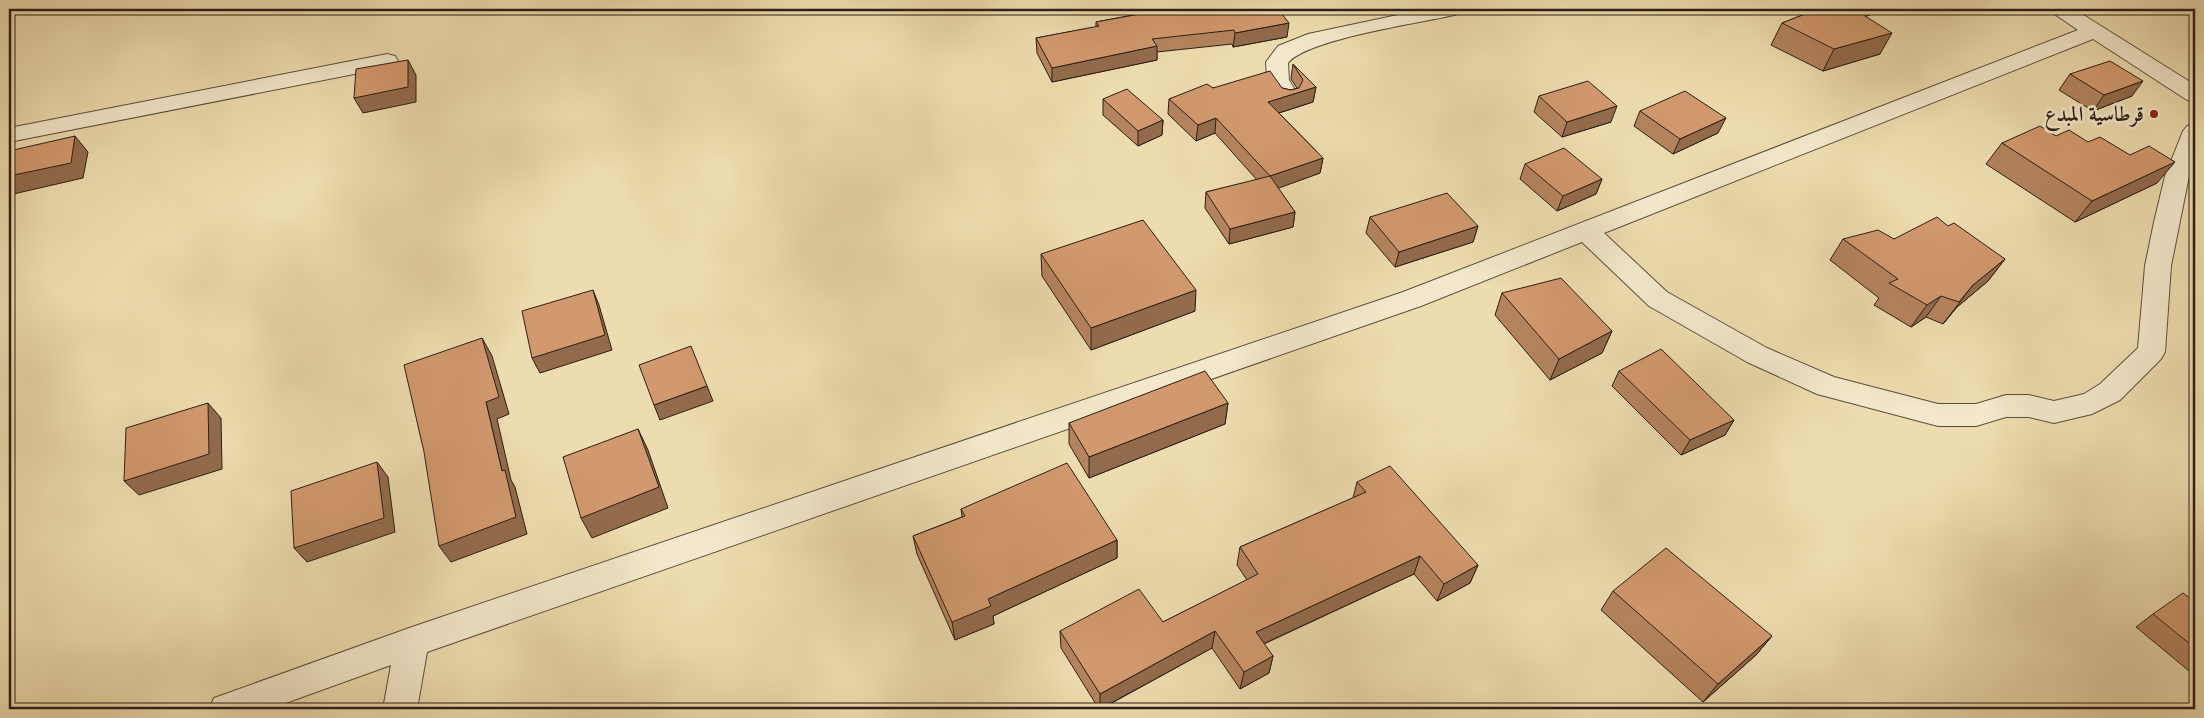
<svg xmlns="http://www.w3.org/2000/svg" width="2204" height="718" viewBox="0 0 2204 718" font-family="Cardo,Amiri,serif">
<rect width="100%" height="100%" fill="#eddcaf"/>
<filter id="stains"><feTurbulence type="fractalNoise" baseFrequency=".004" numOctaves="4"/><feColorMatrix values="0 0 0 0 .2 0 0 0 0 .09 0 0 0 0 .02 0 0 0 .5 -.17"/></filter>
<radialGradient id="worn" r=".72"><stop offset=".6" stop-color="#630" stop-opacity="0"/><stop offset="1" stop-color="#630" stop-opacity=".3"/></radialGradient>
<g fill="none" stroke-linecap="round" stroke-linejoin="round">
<defs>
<g id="minor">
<path d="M1426 9H1464L1461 13 1454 15C1420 23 1307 39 1288 63L1289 80 1299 96 1296 101 1288 103 1280 101 1267 80 1266 62 1278 46 1308 34Z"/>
<polygon points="2050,9 2074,9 2195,85 2195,102 2187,100 2093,39 1604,233 1667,292 1767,348 1834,377 1938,404 1976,404 2006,395 2029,395 2054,401 2084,394 2100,384 2138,348 2145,266 2154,222 2165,176 2183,131 2187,126 2195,124 2195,160 2189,176 2171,266 2165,352 2161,359 2120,400 2092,414 2054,423 2029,417 2006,417 1976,426 1938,426 1817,394 1747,362 1649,306 1582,242 1421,306 427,652 417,709 383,709 391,665 269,709 209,709 214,698 412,627 1403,292 2078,30 2053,13"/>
<polygon points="387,54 395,56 398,61 395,66 9,142 9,128"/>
</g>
</defs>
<use href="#minor" stroke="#5c4e3c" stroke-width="2"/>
<use href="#minor" fill="#f3e8cb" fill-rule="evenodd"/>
</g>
<g fill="#b4845e" stroke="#2c1e16">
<polygon points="1163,9 1278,9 1287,37 1233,47 1232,44 1157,52 1157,60 1052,82 1037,53 1036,38 1096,27 1096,22 1164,9"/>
<polygon points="1818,9 1886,9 1866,16 1880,54 1823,71 1771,45 1782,23"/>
<polygon points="1293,64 1316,87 1313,102 1279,113 1323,158 1320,173 1278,188 1295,212 1293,227 1229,244 1205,208 1206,192 1257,180 1215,133 1196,141 1168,114 1169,99 1213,88 1282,88 1291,90 1297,88 1291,79"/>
<polygon points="2070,74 2132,96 2093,111 2059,90"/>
<polygon points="1539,96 1611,122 1562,137 1534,112"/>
<polygon points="1103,99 1163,120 1162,135 1138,146 1103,115"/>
<polygon points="1640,111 1718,133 1673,154 1634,126"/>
<polygon points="2056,136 2088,142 2157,183 2075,222 1986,164 2002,143"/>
<polygon points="1525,164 1602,179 1596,194 1557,211 1520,179"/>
<polygon points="1370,217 1478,226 1473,242 1395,267 1366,233"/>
<polygon points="1948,226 2005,259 1988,281 1957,307 1943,324 1926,317 1911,327 1874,305 1879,298 1830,260 1843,239 1894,239"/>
<polygon points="1041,254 1195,311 1091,350 1042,276"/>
<polygon points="1502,293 1612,331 1602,353 1550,380 1495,315"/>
<polygon points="1619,371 1734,420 1725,435 1681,455 1612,386"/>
<polygon points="1228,403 1225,424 1089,478 1069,444 1069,423"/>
<polygon points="1357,482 1478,565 1470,583 1437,601 1414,574 1264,644 1273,656 1269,673 1240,689 1212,648 1101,709 1099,709 1061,648 1060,631 1163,622 1247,580 1237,565 1240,547 1353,498"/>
<polygon points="961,509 1117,540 1117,558 993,616 994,624 955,640 917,554 913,536 962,517"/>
<polygon points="1613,591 1772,636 1756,655 1703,702 1601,610"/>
<polygon points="2195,602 2195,676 2136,627 2153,614"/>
</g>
<g fill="#926b4c" stroke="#2c1e16">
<polygon points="1862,9 1886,9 1856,20"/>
<polygon points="1289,23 1287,37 1233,47 1235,33"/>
<polygon points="1892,33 1880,54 1823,71 1834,49"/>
<polygon points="1157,46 1157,60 1052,82 1052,68"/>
<polygon points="408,60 416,75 416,102 363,113 354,98"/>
<polygon points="2143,81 2132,96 2093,111 2104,95"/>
<polygon points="1316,87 1313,102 1266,117 1268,102"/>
<polygon points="1617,106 1611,122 1562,137 1567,122"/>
<polygon points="1216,118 1215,133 1196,141 1198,125"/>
<polygon points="1726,118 1718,133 1673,154 1680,139"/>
<polygon points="1163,120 1162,135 1138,146 1138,131"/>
<polygon points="75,136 88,152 83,178 9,195 9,176"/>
<polygon points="1323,158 1320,173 1268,192 1270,176"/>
<polygon points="2175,162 2157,183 2075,222 2092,201"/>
<polygon points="1602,179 1596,194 1557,211 1563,196"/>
<polygon points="1295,212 1293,227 1229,244 1230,229"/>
<polygon points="1478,226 1473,242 1395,267 1399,252"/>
<polygon points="2005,259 1988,281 1957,307 1943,324 1973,285"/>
<polygon points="593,290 599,305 612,350 540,373 532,358"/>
<polygon points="1196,290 1195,311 1091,350 1091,328"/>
<polygon points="1941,296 1926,317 1911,327 1927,305"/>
<polygon points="1612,331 1602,353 1550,380 1559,359"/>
<polygon points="482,338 492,356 509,414 497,419 511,480 515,487 527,534 451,562 439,546 502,471 486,402"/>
<polygon points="707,386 713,401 660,420 654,405"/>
<polygon points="208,403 221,418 222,469 139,495 124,481"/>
<polygon points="1228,403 1225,424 1089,478 1089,457"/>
<polygon points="1734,420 1725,435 1681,455 1690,440"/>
<polygon points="638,429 648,450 668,508 592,538 581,518"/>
<polygon points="377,462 388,477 395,532 307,562 294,548"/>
<polygon points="1117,540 1117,558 993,616 994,624 955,640 952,622 988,599"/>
<polygon points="1420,556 1414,574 1252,649 1256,632"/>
<polygon points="1478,565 1470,583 1437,601 1444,584"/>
<polygon points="1215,631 1212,648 1100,709 1100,694"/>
<polygon points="1772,636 1756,655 1703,702 1718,684"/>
<polygon points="1273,656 1269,673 1240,689 1244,672"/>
</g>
<g fill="#d1996d" stroke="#2c1e16">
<polygon points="1167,9 1278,9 1289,23 1235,33 1234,30 1152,39 1157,46 1052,68 1036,38 1099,26 1096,22"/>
<polygon points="1818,9 1854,9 1892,33 1834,49 1782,23"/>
<polygon points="408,60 408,87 354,98 356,69"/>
<polygon points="2110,61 2143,81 2104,95 2070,74"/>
<polygon points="1293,64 1316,87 1268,102 1323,158 1270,176 1216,118 1198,125 1169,99 1207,84 1213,88 1270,71 1282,88 1291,90 1299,88 1303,80"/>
<polygon points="1588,81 1617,106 1567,122 1539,96"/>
<polygon points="1127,89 1163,120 1138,131 1103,99"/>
<polygon points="1685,91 1726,118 1680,139 1640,111"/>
<polygon points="2040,126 2056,136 2069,130 2088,142 2100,137 2130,155 2149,146 2175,162 2092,201 2002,143"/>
<polygon points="75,136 71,163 9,176 9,151"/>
<polygon points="1564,148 1602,179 1563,196 1525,164"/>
<polygon points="1270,176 1295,212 1230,229 1206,192"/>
<polygon points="1447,193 1478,226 1399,252 1370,217"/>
<polygon points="1937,217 1948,226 1954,223 2005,259 1973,285 1959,302 1941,296 1927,305 1889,283 1898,279 1843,239 1878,230 1894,239"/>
<polygon points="1143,220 1196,290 1091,328 1041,254"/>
<polygon points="1561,278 1612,331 1559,359 1502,293"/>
<polygon points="593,290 605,335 532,358 522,311"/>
<polygon points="482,338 499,397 486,402 502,471 505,470 516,517 439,546 424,452 404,365"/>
<polygon points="691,346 707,386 654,405 639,365"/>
<polygon points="1661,349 1734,420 1690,440 1619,371"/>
<polygon points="1205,371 1228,403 1089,457 1069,423"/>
<polygon points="208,403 209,454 124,481 126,428"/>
<polygon points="638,429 659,487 581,518 563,457"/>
<polygon points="377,462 384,518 294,548 291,491"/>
<polygon points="1067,463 1117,540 988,599 991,606 952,622 913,536 965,516 961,509"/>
<polygon points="1390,466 1478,565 1444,584 1420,556 1256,632 1273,656 1244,672 1215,631 1100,694 1060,631 1139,589 1163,622 1258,574 1240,547 1366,492 1357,482"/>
<polygon points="1666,548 1772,636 1718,684 1613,591"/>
<polygon points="2183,593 2195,602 2195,648 2153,614"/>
</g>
<circle fill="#8f2418" stroke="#f3e8cb" stroke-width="2" cx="2154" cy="114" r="5"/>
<g text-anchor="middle" stroke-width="5" stroke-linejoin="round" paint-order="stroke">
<g font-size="21" font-weight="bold" fill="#2c1e16" stroke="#f3e8cb" text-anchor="end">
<text x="2144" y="121">قرطاسية المبدع</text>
</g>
</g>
<rect width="2204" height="718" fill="none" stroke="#eddcaf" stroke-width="30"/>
<rect x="10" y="10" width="2184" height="698" fill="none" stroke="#2c1e16" stroke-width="2.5"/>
<rect x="15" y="15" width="2174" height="688" fill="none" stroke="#2c1e16"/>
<rect width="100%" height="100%" filter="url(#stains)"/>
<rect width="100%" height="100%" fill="url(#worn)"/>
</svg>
